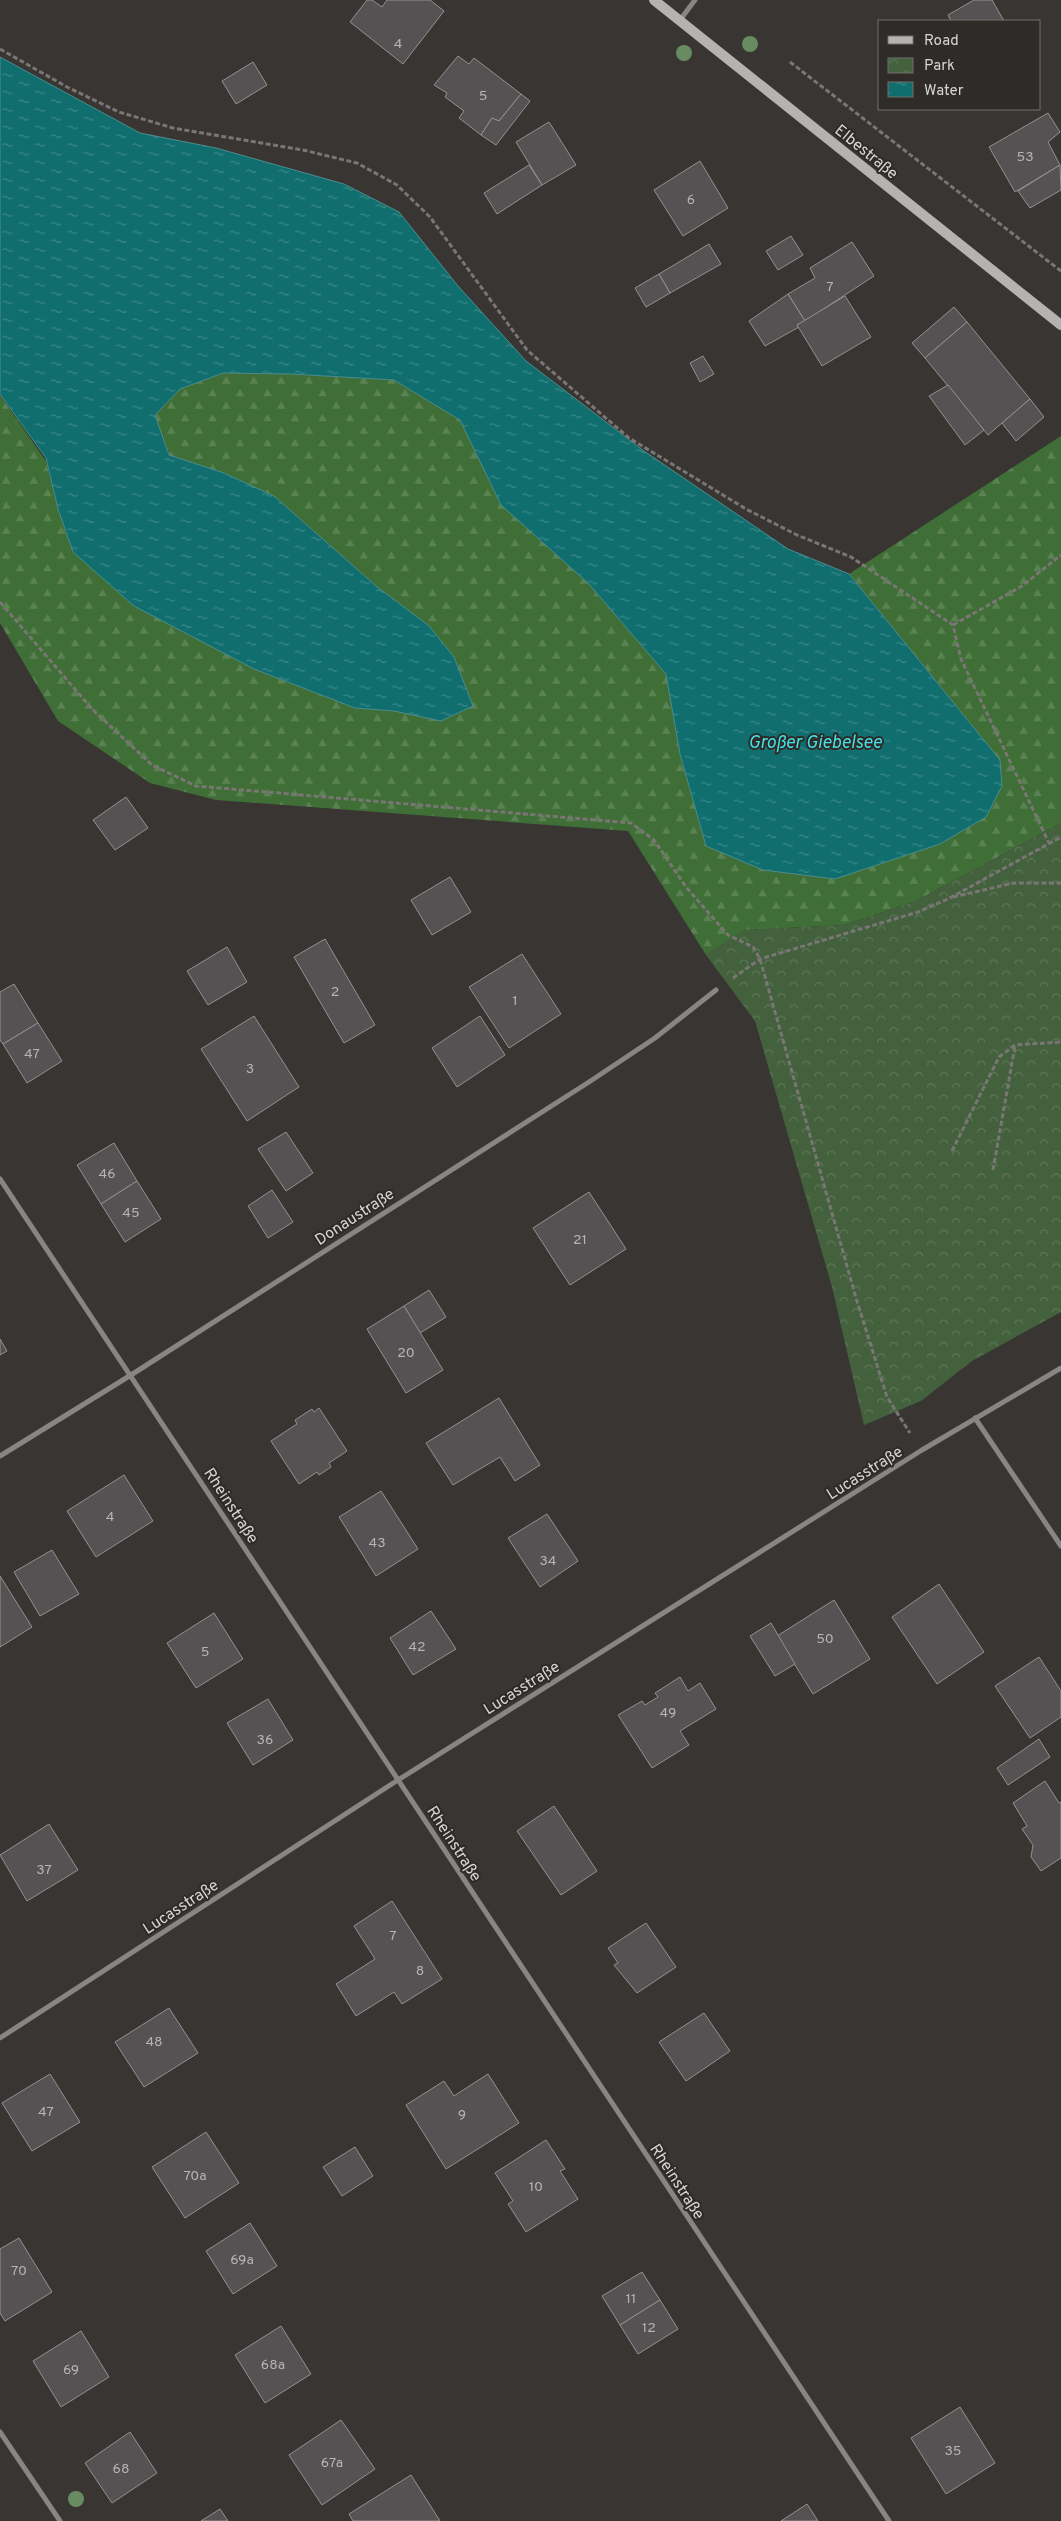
<svg xmlns="http://www.w3.org/2000/svg" width="1061" height="2521" viewBox="0 0 1061 2521" font-family="Overpass,sans-serif">
<defs>
<pattern id="forest-firs" width="22" height="20" patternUnits="userSpaceOnUse" patternTransform="scale(1.25)"><rect width="22" height="20" fill="#3f6e36"/><path d="M5 1l3.5 6h-7zM16 11l3.5 6h-7z" fill="#5a8252"/></pattern>
<pattern id="park-crowns" width="20" height="18" patternUnits="userSpaceOnUse" patternTransform="scale(1.25)"><rect width="20" height="18" fill="#42613c"/><path d="M2 6a3 3 0 1 1 6 0M12 15a3 3 0 1 1 6 0" fill="none" stroke="#5d7757"/></pattern>
<pattern id="water-ripples" width="26" height="14" patternUnits="userSpaceOnUse" patternTransform="scale(1.25)"><rect width="26" height="14" fill="#106e6f"/><path d="M2 4q2-2 4 0t4 0M15 11q2-2 4 0t4 0" fill="none" stroke="#3d8889"/></pattern>
</defs>
<rect width="100%" height="100%" fill="#383533"/>
<polygon fill="url(#forest-firs)" points="223,373 291,374 394,380 460,420 502,505 589,584 666,674 680,754 706,846 835,879 940,844 1000,760 849,574 1061,436 1061,823 916,901 844,925 745,930 706,955 628,831 216,800 150,783 58,721 0,623 0,395 46,461 58,509 73,552 254,669 355,708 394,711 429,626 376,586 274,496 224,473 169,455 155,415 180,389"/>
<polygon fill="url(#park-crowns)" points="1061,823 1061,1312 972,1361 921,1401 864,1425 832,1287 755,1021 706,955 745,930 844,925 916,901"/>
<polygon fill="url(#water-ripples)" stroke="#4c8d8d" points="0,57 140,133 216,148 344,184 399,212 458,286 526,361 644,451 788,549 849,574 1000,760 1002,786 986,817 940,844 835,879 763,870 706,846 680,754 666,674 589,584 501,505 460,420 394,380 291,374 223,373 180,389 155,415 169,455 224,473 274,496 376,586 429,626 454,657 473,706 441,721 394,711 355,708 254,669 134,606 73,552 58,509 46,458 0,394"/>
<g fill="#565253" stroke="#959192">
<polygon points="367,0 372,0 382,7 387,0 430,0 444,11 403,64 350,22"/>
<polygon points="974,0 992,0 1004,21 951,21 948,15"/>
<polygon points="458,56 469,64 474,58 521,94 499,121 492,118 481,135 459,118 464,111 445,97 447,93 434,85"/>
<polygon points="253,62 267,85 236,104 222,81"/>
<polygon points="521,94 530,101 496,145 481,135 492,118 499,121"/>
<polygon points="1048,113 1060,132 1048,142 1060,165 1015,192 989,147"/>
<polygon points="549,122 576,165 542,185 516,142"/>
<polygon points="700,161 728,208 683,236 654,190"/>
<polygon points="529,165 542,185 497,214 484,193"/>
<polygon points="1060,165 1061,190 1030,208 1018,191"/>
<polygon points="791,236 803,255 778,270 766,251"/>
<polygon points="852,242 874,276 805,321 788,294 815,278 810,268"/>
<polygon points="709,244 721,264 670,293 659,274"/>
<polygon points="659,274 670,293 646,307 635,288"/>
<polygon points="788,294 805,321 797,325 799,327 765,346 749,321"/>
<polygon points="845,296 871,337 822,366 797,325"/>
<polygon points="954,307 967,322 925,358 912,343"/>
<polygon points="967,322 1030,399 988,435 925,358"/>
<polygon points="703,356 714,374 700,382 690,363"/>
<polygon points="948,385 984,430 965,445 929,396"/>
<polygon points="1030,399 1044,417 1016,441 1002,423"/>
<polygon points="126,797 148,828 115,850 93,820"/>
<polygon points="450,877 471,912 432,935 411,900"/>
<polygon points="325,939 375,1025 344,1043 294,957"/>
<polygon points="227,947 247,982 208,1005 187,971"/>
<polygon points="522,954 561,1014 509,1048 469,987"/>
<polygon points="14,984 38,1023 3,1044 0,1040 0,992"/>
<polygon points="254,1016 299,1087 247,1121 201,1049"/>
<polygon points="480,1016 505,1055 457,1087 432,1048"/>
<polygon points="38,1023 62,1061 27,1083 3,1044"/>
<polygon points="286,1132 313,1173 286,1191 258,1149"/>
<polygon points="114,1143 137,1181 101,1204 77,1165"/>
<polygon points="137,1181 161,1219 125,1242 101,1204"/>
<polygon points="272,1190 293,1222 268,1238 248,1206"/>
<polygon points="589,1192 626,1249 570,1285 533,1228"/>
<polygon points="429,1290 446,1317 420,1333 404,1306"/>
<polygon points="404,1306 443,1370 406,1393 367,1329"/>
<polygon points="0,1339 7,1351 0,1355"/>
<polygon points="499,1398 540,1465 515,1481 500,1457 453,1485 426,1443"/>
<polygon points="319,1408 347,1451 329,1463 331,1467 319,1475 317,1472 299,1484 271,1441 297,1424 295,1420 312,1409 314,1412"/>
<polygon points="124,1475 153,1521 96,1557 67,1511"/>
<polygon points="381,1491 418,1549 376,1576 339,1517"/>
<polygon points="547,1514 578,1561 540,1587 508,1538"/>
<polygon points="52,1550 79,1594 40,1616 14,1572"/>
<polygon points="0,1576 32,1627 0,1647"/>
<polygon points="939,1584 984,1652 937,1684 892,1617"/>
<polygon points="834,1600 870,1659 813,1694 777,1636"/>
<polygon points="431,1611 456,1649 413,1675 390,1638"/>
<polygon points="214,1613 243,1659 196,1688 167,1643"/>
<polygon points="771,1623 795,1664 775,1676 750,1636"/>
<polygon points="1039,1657 1061,1691 1061,1717 1030,1738 995,1686"/>
<polygon points="680,1677 688,1691 700,1683 716,1709 680,1731 689,1745 652,1768 618,1715 642,1701 645,1705 658,1697 655,1693"/>
<polygon points="268,1699 293,1740 253,1765 227,1723"/>
<polygon points="1039,1739 1050,1757 1008,1785 997,1768"/>
<polygon points="1045,1781 1059,1803 1061,1802 1061,1858 1041,1871 1031,1857 1033,1845 1022,1829 1027,1826 1013,1803"/>
<polygon points="554,1806 597,1871 561,1895 517,1831"/>
<polygon points="49,1824 78,1870 27,1901 0,1855"/>
<polygon points="392,1901 442,1979 402,2004 394,1992 356,2016 336,1984 375,1959 354,1926"/>
<polygon points="646,1923 676,1967 637,1993 614,1965 618,1963 608,1948"/>
<polygon points="169,2008 198,2053 144,2087 115,2042"/>
<polygon points="704,2013 730,2051 686,2081 659,2042"/>
<polygon points="50,2074 80,2122 32,2151 2,2103"/>
<polygon points="488,2074 519,2123 446,2169 406,2105 444,2081 454,2096"/>
<polygon points="206,2132 239,2183 185,2218 152,2167"/>
<polygon points="546,2140 565,2169 560,2171 578,2199 526,2232 508,2204 513,2201 495,2173"/>
<polygon points="355,2147 373,2176 342,2196 323,2167"/>
<polygon points="250,2223 277,2266 233,2294 206,2251"/>
<polygon points="19,2238 52,2292 5,2321 0,2313 0,2249"/>
<polygon points="642,2272 660,2300 620,2325 602,2296"/>
<polygon points="660,2300 678,2329 638,2354 620,2325"/>
<polygon points="281,2326 311,2374 265,2403 235,2355"/>
<polygon points="81,2331 109,2377 61,2407 33,2361"/>
<polygon points="960,2407 995,2463 946,2494 911,2438"/>
<polygon points="341,2420 375,2469 322,2505 289,2455"/>
<polygon points="130,2432 157,2473 112,2503 85,2463"/>
<polygon points="411,2475 440,2521 353,2521 349,2514"/>
<polygon points="807,2504 818,2521 781,2521"/>
<polygon points="220,2509 228,2521 201,2521"/>
</g>
<g fill="none" stroke-linecap="round" stroke-linejoin="round">
<g stroke="#797674" stroke-width="3" stroke-dasharray="5 2.5" stroke-linecap="butt">
<polyline points="0,49 67,87 119,112 173,128 303,150 357,163 397,185 430,217 527,350 629,438 746,509 797,535 851,557 953,625 961,659 1049,843"/>
<polyline points="790,62 1061,271"/>
<polyline points="0,602 92,709 152,765 196,786 631,823 654,840 686,887 728,935 753,947 760,959 856,1298 887,1397 910,1433"/>
<polyline points="953,625 1022,586 1061,555"/>
<polyline points="953,897 1014,883 1061,883"/>
<polyline points="733,978 760,959 918,912 948,899 1061,837"/>
<polyline points="952,1151 999,1057 1015,1045 1061,1042"/>
<polyline points="993,1170 1015,1046"/>
</g>
<g stroke="#878685" stroke-width="5">
<polyline points="680,20 695,0"/>
<polyline points="0,1179 889,2521"/>
<polyline points="975,1418 1061,1546"/>
<polyline points="0,1456 131,1375 589,1082 655,1038 716,990"/>
<polyline points="0,2038 398,1780 922,1450 1061,1368"/>
<polyline points="0,2432 60,2521"/>
</g>
<polyline stroke="#b5b3b1" stroke-width="10" points="654,0 1061,325"/>
</g>
<g fill="#688c5f">
<circle cx="750" cy="44" r="8"/>
<circle cx="684" cy="53" r="8"/>
<circle cx="76" cy="2499" r="8"/>
</g>
<g text-anchor="middle" stroke-width="4" stroke-linejoin="round" paint-order="stroke">
<g font-size="14" fill="#b7b4b4">
<text x="398" y="48">4</text>
<text x="483" y="100">5</text>
<text x="1025" y="161">53</text>
<text x="691" y="204">6</text>
<text x="830" y="291">7</text>
<text x="335" y="996">2</text>
<text x="515" y="1005">1</text>
<text x="32" y="1058">47</text>
<text x="250" y="1073">3</text>
<text x="107" y="1178">46</text>
<text x="131" y="1217">45</text>
<text x="580" y="1244">21</text>
<text x="406" y="1357">20</text>
<text x="110" y="1521">4</text>
<text x="377" y="1547">43</text>
<text x="548" y="1565">34</text>
<text x="825" y="1643">50</text>
<text x="417" y="1651">42</text>
<text x="205" y="1656">5</text>
<text x="668" y="1717">49</text>
<text x="265" y="1744">36</text>
<text x="44" y="1874">37</text>
<text x="393" y="1940">7</text>
<text x="420" y="1975">8</text>
<text x="154" y="2046">48</text>
<text x="46" y="2116">47</text>
<text x="462" y="2119">9</text>
<text x="195" y="2180">70a</text>
<text x="536" y="2191">10</text>
<text x="242" y="2264">69a</text>
<text x="19" y="2275">70</text>
<text x="631" y="2303">11</text>
<text x="649" y="2332">12</text>
<text x="273" y="2369">68a</text>
<text x="71" y="2374">69</text>
<text x="953" y="2455">35</text>
<text x="332" y="2467">67a</text>
<text x="121" y="2473">68</text>
</g>
<g font-size="16" fill="#d7d5d4" stroke="#2e2b29">
<text transform="translate(867 151) rotate(39)" y="6">Elbestraße</text>
<text transform="translate(354 1216) rotate(-33)" y="6">Donaustraße</text>
<text transform="translate(864 1472) rotate(-32)" y="6">Lucasstraße</text>
<text transform="translate(232 1505) rotate(57)" y="6">Rheinstraße</text>
<text transform="translate(521 1687) rotate(-32)" y="6">Lucasstraße</text>
<text transform="translate(455 1843) rotate(57)" y="6">Rheinstraße</text>
<text transform="translate(180 1906) rotate(-33)" y="6">Lucasstraße</text>
<text transform="translate(678 2181) rotate(57)" y="6">Rheinstraße</text>
</g>
<g font-size="18" font-style="italic" fill="#41e4e6" stroke="#2e2b29">
<text x="815" y="748">Großer Giebelsee</text>
</g>
</g>
<rect x="878" y="20" width="162" height="90" fill="#2e2b29" stroke="#726f6d"/>
<rect x="888" y="36" width="25" height="8" fill="#b5b3b1" stroke="#726f6d"/>
<text x="924" y="45" font-size="15" fill="#d7d5d4">Road</text>
<rect x="888" y="58" width="25" height="15" fill="url(#park-crowns)" stroke="#726f6d"/>
<text x="924" y="70" font-size="15" fill="#d7d5d4">Park</text>
<rect x="888" y="82" width="25" height="15" fill="url(#water-ripples)" stroke="#726f6d"/>
<text x="924" y="95" font-size="15" fill="#d7d5d4">Water</text>
</svg>
